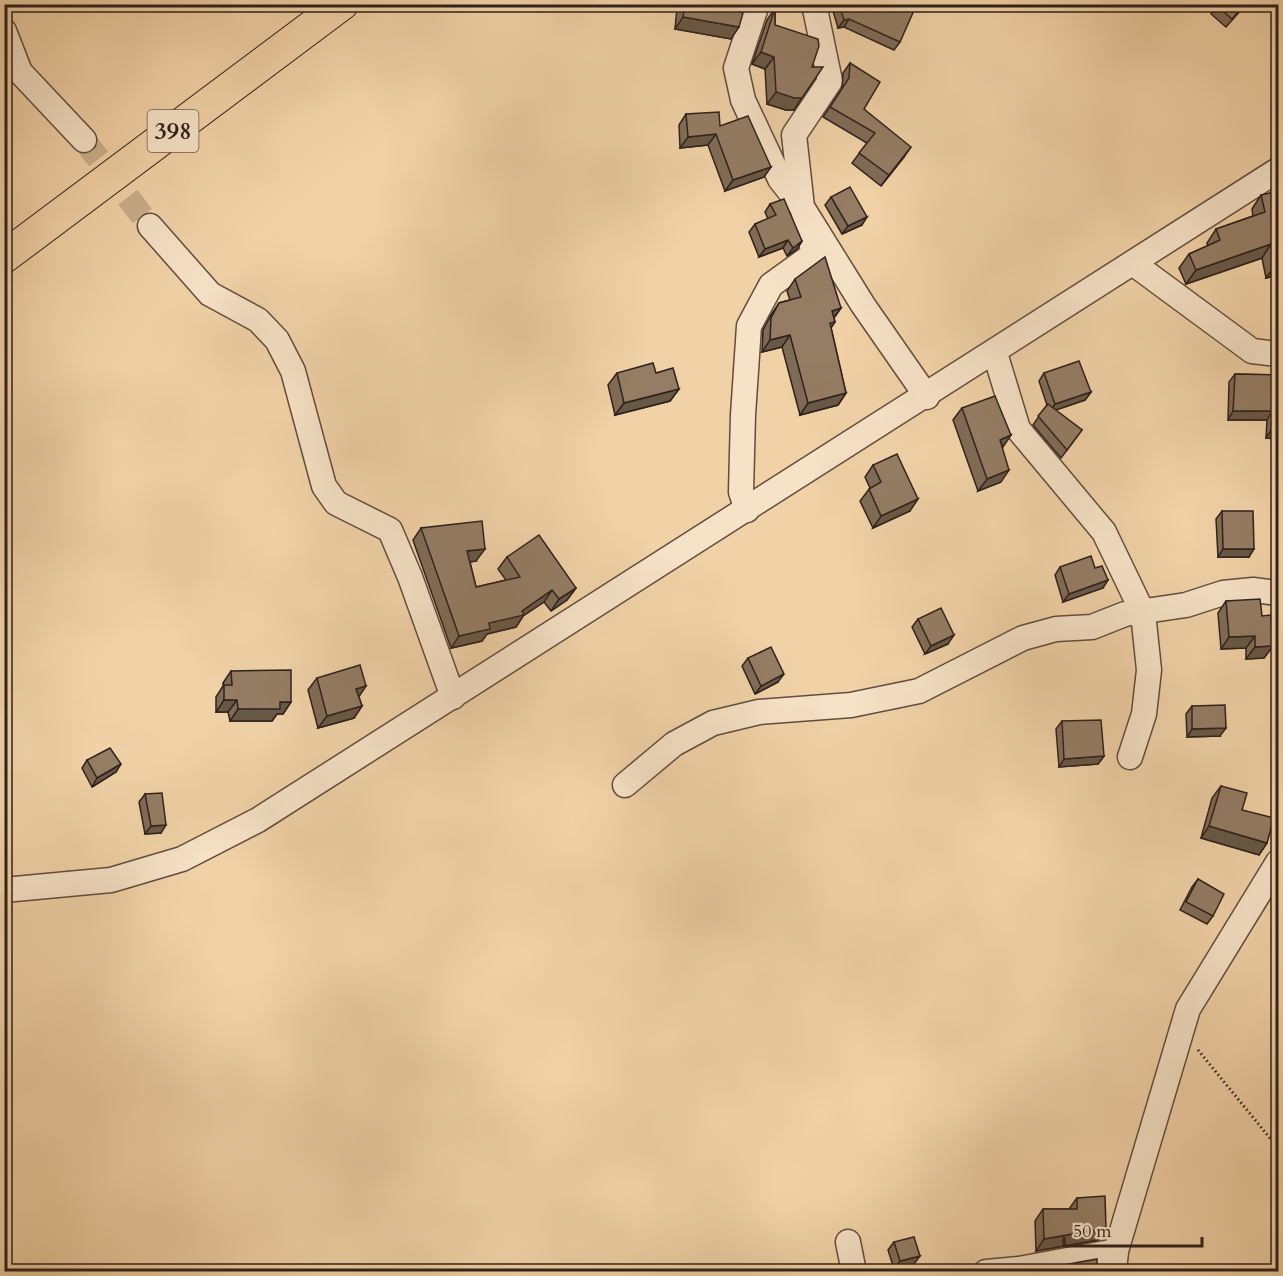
<svg xmlns="http://www.w3.org/2000/svg" width="1283" height="1276" font-family="Cardo,serif">
<style>
.lines{fill:none;stroke-linecap:round;stroke-linejoin:round}
.minor-tunnel{stroke:#caaf8b;stroke-width:24;stroke-dasharray:24 12;stroke-linecap:butt}
.minor-casing{stroke:#604d3f;stroke-width:27}
.major-casing{stroke:#2f211c;stroke-width:34}
.path{stroke:#2f211c;stroke-width:3;stroke-dasharray:1.5 3;stroke-linecap:butt}
.minor{stroke:#f6e2c6;stroke-width:24}
.major{stroke:#f1d2a7;stroke-width:32}
.wall{fill:#7f6c56;stroke:#2f211c;stroke-width:1.5}
.shaded-wall{fill:#685846;stroke:#2f211c;stroke-width:1.5}
.building{fill:#947d64;stroke:#2f211c;stroke-width:1.5}
.labels{text-anchor:middle;stroke-width:5;stroke-linejoin:round;paint-order:stroke}
.shield{fill:#f6e2c6;stroke:#6b5b4f;stroke-width:1.5}
.shield-label{font-size:24px;font-weight:bold;fill:#2f211c}
</style>
<rect width="100%" height="100%" fill="#f1d2a7"/>
<filter id="stains"><feTurbulence type="fractalNoise" baseFrequency=".00333" numOctaves="4"/><feColorMatrix values="0 0 0 0 .2 0 0 0 0 .09 0 0 0 0 .02 0 0 0 .5 -.17"/></filter>
<radialGradient id="worn" r=".72"><stop offset=".6" stop-color="#630" stop-opacity="0"/><stop offset="1" stop-color="#630" stop-opacity=".3"/></radialGradient>
<g class="lines">
<polyline class="minor-tunnel" points="84,140 150,226"/>
<g class="minor-casing">
<g id="minor">
<polyline points="814,4 830,81 794,135 802,207 863,305 927,397"/>
<polyline points="4,31 20,72 84,140"/>
<polyline points="150,226 210,294 258,320 277,340 293,371 324,486 336,503 390,530 410,577 453,697"/>
<polyline points="1134,264 1252,351 1278,354"/>
<polyline points="995,353 1018,429 1104,532 1143,613 1149,670 1144,714 1130,757"/>
<polyline points="747,510 741,492 743,415 749,326 771,285 814,254 802,207 780,179 743,100 736,68 757,4"/>
<polyline points="625,785 674,744 713,723 759,712 851,705 919,691 1023,638 1056,629 1092,627 1125,614 1186,605 1223,593 1253,590 1278,593"/>
<polyline points="4,890 111,880 182,859 258,820 1278,170"/>
<polyline points="848,1242 854,1272"/>
<polyline points="986,1272 1019,1269 1116,1251"/>
<polyline points="1114,1272 1116,1251 1188,1009 1278,862"/>
</g>
</g>
<g class="major-casing">
<polyline id="major" points="4,257 342,4"/>
</g>
<polyline class="path" points="1198,1050 1278,1148"/>
<use href="#minor" class="minor"/>
<use href="#major" class="major"/>
</g>
<g class="wall">
<polygon points="680,4 739,4 731,39 675,29 677,8"/>
<polygon points="831,4 908,4 900,42 894,50 844,27 838,28"/>
<polygon points="1218,4 1242,9 1226,27 1211,14"/>
<polygon points="775,8 775,25 794,110 786,110 767,104 765,69 752,64 767,20"/>
<polygon points="850,63 864,109 904,157 881,186 852,163 867,143 823,117 842,89 843,73"/>
<polygon points="686,114 720,126 764,177 725,191 708,145 680,148 679,125"/>
<polygon points="1278,186 1278,275 1266,278 1262,258 1186,284 1179,268 1189,254 1208,246 1207,243 1216,229 1253,216 1252,209 1261,195 1274,193"/>
<polygon points="831,197 862,225 842,234 825,205"/>
<polygon points="770,204 802,241 797,249 787,256 783,248 759,257 749,232 755,224 768,219 765,212"/>
<polygon points="795,279 841,308 834,318 835,322 831,328 846,393 838,405 800,415 782,347 762,352 763,330 771,315 779,303 790,300 787,291"/>
<polygon points="1278,366 1278,439 1266,438 1267,420 1228,420 1229,382 1235,374 1277,375 1277,368"/>
<polygon points="617,373 656,373 679,389 670,401 615,415 608,385"/>
<polygon points="1044,373 1091,392 1085,400 1055,410 1082,430 1061,458 1033,425 1047,405 1039,381"/>
<polygon points="962,408 1002,448 1001,482 978,491 953,420"/>
<polygon points="873,465 910,511 873,528 860,501 870,488 865,477"/>
<polygon points="1222,511 1249,557 1218,557 1216,519"/>
<polygon points="421,528 476,561 470,562 476,587 506,580 498,569 507,557 576,588 567,600 551,611 544,602 523,616 516,627 487,634 482,641 451,648 413,540"/>
<polygon points="1060,567 1103,588 1063,602 1055,575"/>
<polygon points="1226,601 1262,616 1273,646 1264,658 1246,659 1246,648 1221,649 1218,613"/>
<polygon points="918,619 948,644 925,654 912,627"/>
<polygon points="748,658 778,682 755,694 742,666"/>
<polygon points="231,671 291,702 283,714 277,714 272,721 230,721 228,712 216,712 216,697 223,686 223,683"/>
<polygon points="317,678 359,697 362,706 354,718 318,728 308,690"/>
<polygon points="1192,706 1220,736 1187,737 1186,714"/>
<polygon points="1062,721 1104,756 1098,764 1059,767 1056,729"/>
<polygon points="87,760 116,772 92,787 82,768"/>
<polygon points="1221,786 1242,810 1267,843 1259,855 1201,838 1212,798"/>
<polygon points="145,794 161,833 145,834 139,802"/>
<polygon points="1198,879 1213,916 1207,924 1180,910 1192,887"/>
<polygon points="1077,1198 1106,1228 1098,1240 1036,1251 1035,1221 1043,1209 1069,1209"/>
<polygon points="894,1242 914,1264 894,1269 888,1250"/>
</g>
<g class="shaded-wall">
<polygon points="683,17 739,27 731,39 675,29"/>
<polygon points="849,19 844,27 838,28 844,20"/>
<polygon points="761,52 774,57 765,69 752,64"/>
<polygon points="776,92 802,98 794,110 786,110 767,104"/>
<polygon points="716,134 708,145 680,148 688,137"/>
<polygon points="911,147 904,157 881,186 889,175"/>
<polygon points="771,167 764,177 725,191 733,180"/>
<polygon points="867,217 862,225 842,234 848,226"/>
<polygon points="788,240 783,248 759,257 765,249"/>
<polygon points="802,241 797,249 787,256 793,248"/>
<polygon points="1271,244 1262,258 1186,284 1196,270"/>
<polygon points="1278,263 1278,275 1266,278 1276,264"/>
<polygon points="841,308 832,320 832,311"/>
<polygon points="790,335 782,347 762,352 770,340"/>
<polygon points="679,389 670,401 615,415 624,403"/>
<polygon points="1091,392 1085,400 1050,412 1055,404"/>
<polygon points="846,393 838,405 800,415 808,403"/>
<polygon points="1233,411 1272,411 1267,420 1228,420"/>
<polygon points="1271,430 1278,430 1278,439 1266,438"/>
<polygon points="1011,435 1003,447 1000,440"/>
<polygon points="1009,470 1001,482 978,491 987,479"/>
<polygon points="918,499 910,511 873,528 881,516"/>
<polygon points="485,549 476,561 459,563 467,551"/>
<polygon points="1223,549 1254,549 1249,557 1218,557"/>
<polygon points="1108,580 1103,588 1063,602 1069,594"/>
<polygon points="576,588 567,600 551,611 559,599"/>
<polygon points="552,590 544,602 523,616 516,627 487,634 482,641 451,648 459,636 489,623 522,611"/>
<polygon points="954,635 948,644 925,654 931,646"/>
<polygon points="1255,636 1246,648 1221,649 1229,637"/>
<polygon points="1273,646 1264,658 1246,659 1255,647"/>
<polygon points="784,674 778,682 755,694 761,686"/>
<polygon points="366,686 358,698 356,689"/>
<polygon points="224,700 237,700 228,712 216,712"/>
<polygon points="280,702 291,702 283,714 277,714 272,721 230,721 238,709"/>
<polygon points="362,706 354,718 318,728 327,716"/>
<polygon points="1226,728 1220,736 1187,737 1192,729"/>
<polygon points="1104,756 1098,764 1059,767 1064,759"/>
<polygon points="121,764 116,772 92,787 97,778"/>
<polygon points="166,825 161,833 145,834 151,826"/>
<polygon points="1209,826 1267,843 1259,855 1201,838"/>
<polygon points="1106,1228 1098,1240 1036,1251 1044,1239"/>
<polygon points="920,1256 914,1264 894,1269 900,1261"/>
</g>
<g class="building">
<polygon points="685,4 739,4 738,11 743,13 739,27 683,17"/>
<polygon points="839,4 908,4 915,8 900,42 849,19 844,20"/>
<polygon points="1218,4 1245,4 1232,19 1217,6"/>
<polygon points="775,8 775,25 818,39 819,46 812,67 823,67 802,98 794,98 776,92 774,57 761,52"/>
<polygon points="850,63 880,82 864,109 911,147 889,175 859,153 875,133 830,107 849,78"/>
<polygon points="719,112 720,126 748,116 771,167 733,180 716,134 688,137 686,114"/>
<polygon points="850,187 867,217 848,226 831,197"/>
<polygon points="1278,191 1278,263 1276,264 1271,244 1196,270 1189,254 1220,240 1216,229 1265,212 1261,195"/>
<polygon points="784,199 802,241 793,248 788,240 765,249 755,224 776,215 770,204"/>
<polygon points="825,257 841,308 832,311 835,322 830,323 846,393 808,403 790,335 770,340 771,318 779,303 801,297 795,279"/>
<polygon points="1079,361 1091,392 1055,404 1044,373"/>
<polygon points="653,363 656,373 673,368 679,389 624,403 617,373"/>
<polygon points="1235,374 1278,375 1278,430 1271,430 1272,411 1233,411"/>
<polygon points="995,396 1011,435 1000,440 1009,470 987,479 962,408"/>
<polygon points="1048,404 1082,430 1067,450 1038,416"/>
<polygon points="897,454 918,499 881,516 869,489 881,482 873,465"/>
<polygon points="1222,511 1253,511 1254,549 1223,549"/>
<polygon points="482,521 485,549 467,551 476,587 520,577 507,557 539,535 576,588 559,599 552,590 522,611 524,615 489,623 490,629 459,636 421,528"/>
<polygon points="1091,556 1095,568 1102,566 1108,580 1069,594 1060,567"/>
<polygon points="1260,599 1262,616 1271,615 1273,646 1255,647 1255,636 1229,637 1226,601"/>
<polygon points="941,608 954,635 931,646 918,619"/>
<polygon points="771,647 784,674 761,686 748,658"/>
<polygon points="360,665 366,686 356,689 362,706 327,716 317,678"/>
<polygon points="291,670 291,702 280,702 280,709 238,709 237,700 224,700 224,685 232,685 231,671"/>
<polygon points="1225,705 1226,728 1192,729 1192,706"/>
<polygon points="1101,720 1104,756 1064,759 1062,721"/>
<polygon points="110,748 121,764 97,778 87,760"/>
<polygon points="1221,786 1247,793 1242,810 1274,818 1267,843 1209,826"/>
<polygon points="162,793 166,825 151,826 145,794"/>
<polygon points="1198,879 1224,894 1213,916 1186,902"/>
<polygon points="1105,1196 1106,1228 1044,1239 1043,1209 1077,1209 1077,1198"/>
<polygon points="914,1237 920,1256 900,1261 894,1242"/>
<polygon points="1097,1259 1097,1272 1042,1272 1042,1269"/>
</g>
<g class="labels">
<rect class="shield" x="147.5" y="110" width="51" height="42" rx="4.5"/>
<g class="shield-label">
<text x="173" y="139">398</text>
</g>
</g>
<rect width="1283" height="1276" fill="none" stroke="#f1d2a7" stroke-width="24"/>
<rect x="6" y="6" width="1271" height="1264" fill="none" stroke="#2f211c" stroke-width="3"/>
<rect x="12" y="12" width="1259" height="1252" fill="none" stroke="#2f211c" stroke-width="1.5"/>
<path d="M1064 1237v9h138v-9" fill="none" stroke="#2f211c" stroke-width="3"/>
<text x="1073" y="1237" font-size="18" fill="#2f211c" stroke="#f6e2c6" stroke-width="4.5" paint-order="stroke">50 m</text>
<rect width="100%" height="100%" filter="url(#stains)"/>
<rect width="100%" height="100%" fill="url(#worn)"/>
</svg>
